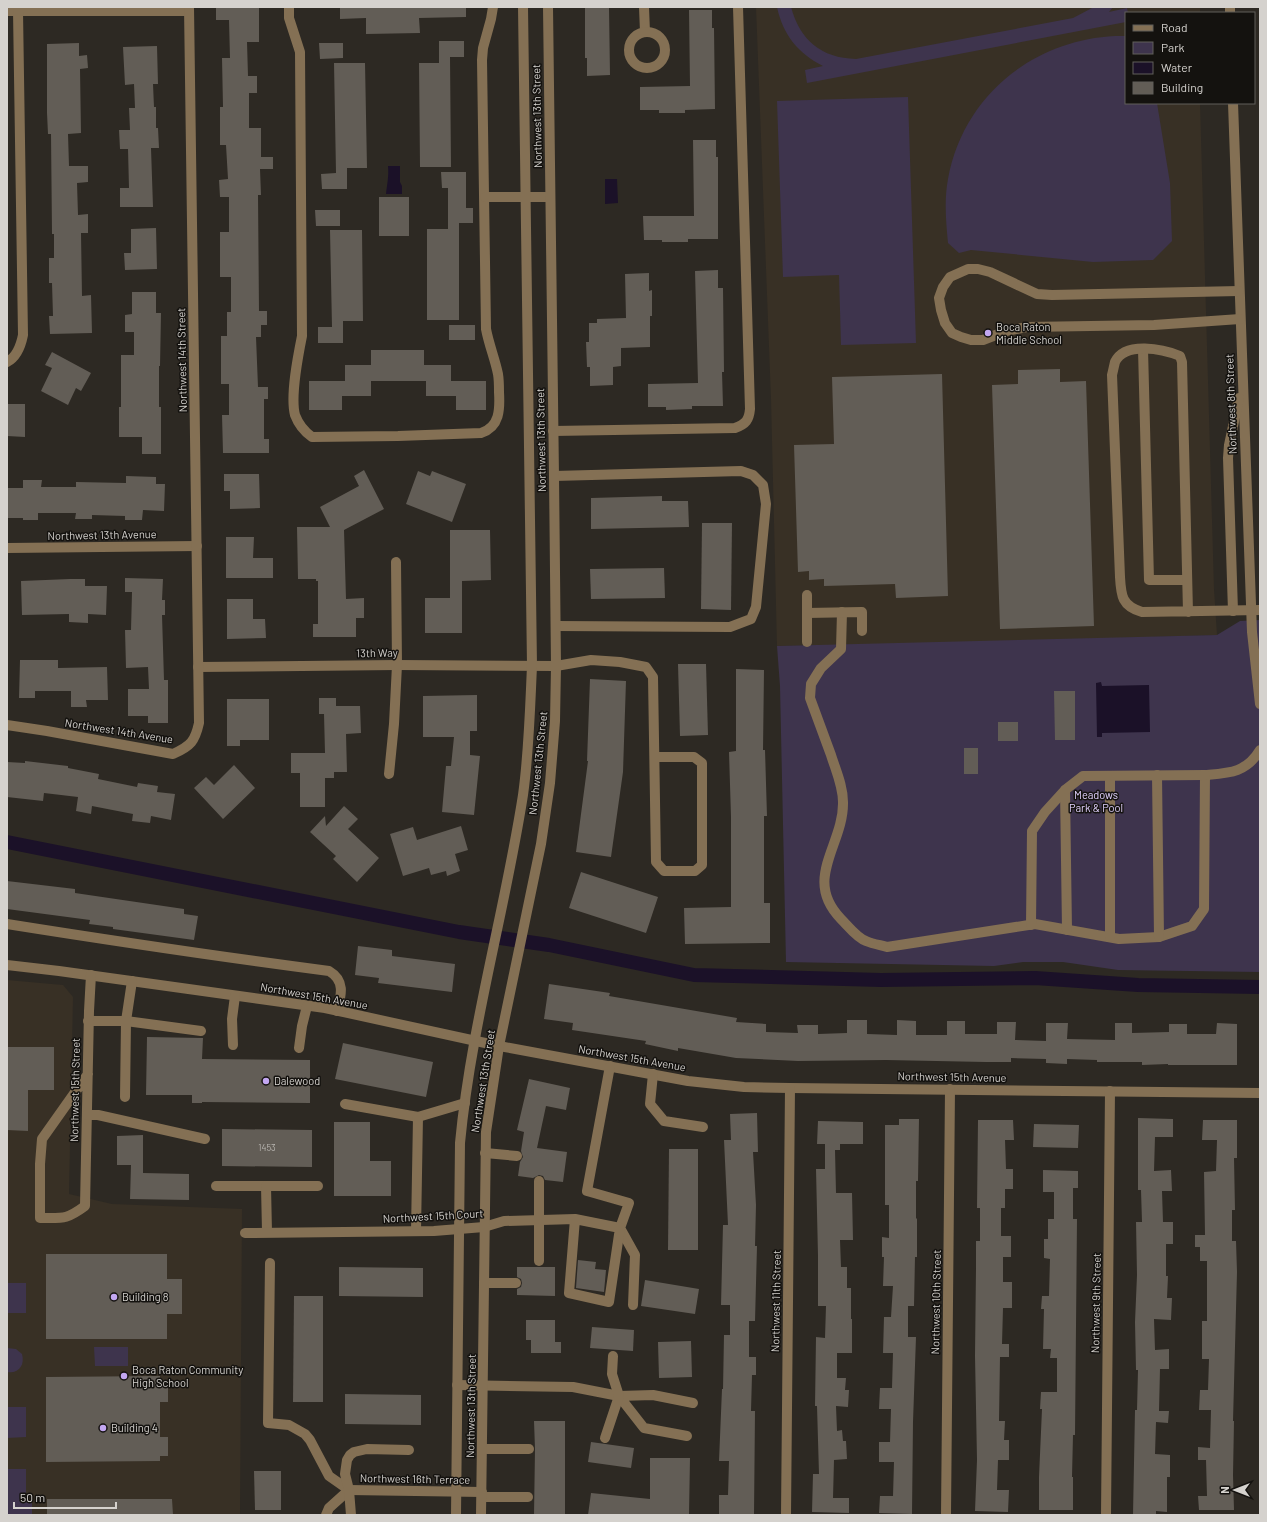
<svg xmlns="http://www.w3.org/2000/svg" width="1267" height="1522" font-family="Barlow,sans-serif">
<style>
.built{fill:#383025}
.green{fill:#3e344d}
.water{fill:#1b1128}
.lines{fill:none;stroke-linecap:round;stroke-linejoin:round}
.canal{stroke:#1b1128;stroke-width:14}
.building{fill:#625d56}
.minor{stroke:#847054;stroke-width:10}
.poi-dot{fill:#c3a7f2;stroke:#14120f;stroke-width:1.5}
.labels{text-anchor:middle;stroke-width:3;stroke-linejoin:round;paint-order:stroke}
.number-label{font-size:9px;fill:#b8b5b0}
.street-label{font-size:11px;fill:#d5d2ce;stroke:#14120f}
.poi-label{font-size:11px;fill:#d5d2ce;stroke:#14120f;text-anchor:start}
.park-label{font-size:11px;fill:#e1d1fd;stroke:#14120f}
</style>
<rect width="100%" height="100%" fill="#2d2923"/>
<g class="built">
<polygon points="756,7 1200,7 1200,13 1126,13 1126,103 1200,103 1214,589 1217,635 963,643 777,646 771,399"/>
<polygon points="7,980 63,985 73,997 69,1194 112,1204 242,1209 240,1515 7,1515"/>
</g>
<g class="green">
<path d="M777 7H791C800 40 821 58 856 59L1073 18 1094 7H1113L1109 12 1127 8 1128 13H1126V22L807 83 805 70 823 66C798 53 783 35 777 7Z"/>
<path d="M1115 36H1126V103H1157L1170 183 1172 241 1153 260 1093 262 971 250 959 253 948 243C946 222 944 200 948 179 963 96 1033 40 1115 36Z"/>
<polygon points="908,97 916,343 841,345 839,275 783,277 777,101"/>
<polygon points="1260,620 1260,972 1118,970 1063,962 1023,962 994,966 786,962 780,686 777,646 1217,635 1240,621"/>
<rect x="7" y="1283" width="19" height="30"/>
<polygon points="94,1347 128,1347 128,1366 95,1366"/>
<path d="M7 1348 16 1349 22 1354C25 1365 19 1374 7 1372Z"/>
<polygon points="7,1407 26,1407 26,1437 7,1438"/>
<polygon points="7,1469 26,1469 26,1500 32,1500 32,1515 7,1515"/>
</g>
<g class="water">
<path d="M388 166H400V182L402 186V194H386C387 185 389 176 388 166Z"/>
<polygon points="605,179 617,179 618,203 605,204"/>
<polygon points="1101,682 1102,686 1149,685 1150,732 1102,733 1102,737 1097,737 1096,683"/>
</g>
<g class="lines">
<polyline class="canal" points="7,842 459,932 549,945 694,975 881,980 1035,978 1138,985 1260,987"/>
</g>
<g class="building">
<polygon points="216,7 259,7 259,42 247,42 248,76 257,76 257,93 249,93 249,128 261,128 261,157 273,157 273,169 260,169 261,195 258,195 259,311 267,311 267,325 261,325 261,337 256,337 258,387 268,387 268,399 264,399 264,439 269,439 269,453 223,453 222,415 229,415 229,384 221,384 221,336 227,336 227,312 231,312 231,277 220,277 220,232 229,232 229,197 220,197 219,180 228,179 226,145 220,145 220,107 223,107 222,58 230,58 229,20 216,20"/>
<polygon points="340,7 466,7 466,17 419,18 420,33 366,34 366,18 340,19"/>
<polygon points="585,7 609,7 610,75 587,76 587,58 585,58"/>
<polygon points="689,10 712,10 712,28 714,28 715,109 685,110 685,113 659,113 659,110 640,110 640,87 690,86"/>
<polygon points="439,41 464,41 464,57 450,57 451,167 420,167 419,63 439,63"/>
<polygon points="79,43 79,56 87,55 88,68 80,69 81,133 68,134 69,166 88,166 88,182 77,183 78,215 88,214 88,233 81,233 82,296 91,295 92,333 50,334 49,316 53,316 52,283 49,283 49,258 54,258 54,234 52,234 51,134 48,134 47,113 47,44"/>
<polygon points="319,43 343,43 343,58 320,59"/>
<polygon points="157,46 158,84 153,84 154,107 156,107 156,128 158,128 159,148 151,148 153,207 120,207 120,188 129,188 128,149 120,149 119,130 130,130 129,108 135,108 134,84 125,85 123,47"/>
<polygon points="334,63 365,63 367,168 347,168 347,189 322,189 321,174 336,173"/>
<polygon points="693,140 716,140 716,157 718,157 718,239 688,239 688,242 662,242 662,240 644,240 643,216 694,216"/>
<polygon points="441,172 466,172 466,208 473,208 473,223 459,223 459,320 427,320 427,229 448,229 448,188 442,188"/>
<rect x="379" y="197" width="30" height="39"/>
<polygon points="315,210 340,210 340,226 316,226"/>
<polygon points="156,228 157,269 125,270 124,253 131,253 131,229"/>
<polygon points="330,230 362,230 363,321 343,321 343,343 318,343 318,327 332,327"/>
<polygon points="718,270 718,288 723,288 724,372 722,372 723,406 692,406 692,409 666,410 666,407 648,407 648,384 698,383 695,271"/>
<polygon points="649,273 649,291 652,290 652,316 650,316 650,347 621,348 621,366 613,367 613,385 590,386 590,367 587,367 586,342 589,342 589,323 597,323 597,319 626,318 625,274"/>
<polygon points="132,292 156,292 156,313 161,313 160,366 159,366 159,407 161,407 161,454 142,454 142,437 119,437 119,407 121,407 121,355 134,355 134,332 125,332 125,315 132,314"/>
<rect x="449" y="325" width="26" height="15"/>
<polygon points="371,350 424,350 424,365 451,365 451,381 486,381 486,410 456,410 456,396 426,396 426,381 371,381 371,396 342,396 342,410 309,410 309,381 345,381 345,365 371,365"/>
<polygon points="52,352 91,373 81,391 76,388 68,405 41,391 52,368 45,365"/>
<polygon points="1060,369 1060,382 1086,381 1094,626 1000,629 992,385 1018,384 1018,370"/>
<polygon points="942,374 948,596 896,598 895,584 824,586 824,579 809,580 809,571 798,572 794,445 834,444 832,377"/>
<polygon points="7,404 25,404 25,437 7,436"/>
<polygon points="364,470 384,509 344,530 346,599 364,598 364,618 356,618 356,637 313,637 313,624 318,624 318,581 316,581 316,579 298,579 297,527 330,527 320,507 359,486 354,476"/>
<polygon points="418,471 430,476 432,471 466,484 452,522 406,504"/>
<polygon points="224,474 259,474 260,508 230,509 230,491 224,491"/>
<polygon points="126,476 156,477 156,484 165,484 164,511 143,510 142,520 125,520 125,516 92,515 92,519 75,519 76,513 38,513 38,520 23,520 23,518 7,518 7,488 23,488 23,480 42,480 41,487 76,487 76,482 126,483"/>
<polygon points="662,496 662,501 688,501 689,527 591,529 591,498"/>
<polygon points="702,523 732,523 731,610 701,609"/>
<polygon points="450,530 490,530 491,580 462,581 462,633 425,633 425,598 450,598"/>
<polygon points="226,537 254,537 253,558 273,558 273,578 226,578"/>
<polygon points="664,568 665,598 591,599 590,569"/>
<polygon points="125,578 163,579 162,600 165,600 165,615 162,615 164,680 168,680 168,723 148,723 148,716 128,716 128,689 149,689 148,667 126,668 125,630 131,630 132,592 125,592"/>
<polygon points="70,579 85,579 85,586 107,586 106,615 88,614 88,623 69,622 69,614 22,615 21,581"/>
<polygon points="227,599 253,599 253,619 265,619 266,638 227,639"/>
<polygon points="20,660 58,660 58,668 107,667 108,700 86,700 87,707 71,707 71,691 35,691 35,698 19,698"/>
<polygon points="678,664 706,664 708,735 680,736"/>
<polygon points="736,669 764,670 763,750 765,750 767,816 764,816 764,903 770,903 770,943 685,944 684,908 731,907 731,817 729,752 736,751"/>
<polygon points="590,679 626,681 623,772 611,857 576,852 588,761 587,761"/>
<polygon points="1054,691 1075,691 1075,740 1055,740"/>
<polygon points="477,695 477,731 470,731 470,755 480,756 474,815 442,812 446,766 451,766 454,737 423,737 423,696"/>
<polygon points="319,698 336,698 336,706 360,706 361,733 346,734 347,772 334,772 334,778 325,778 325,807 300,807 300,773 291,773 291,753 325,753 324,714 319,714"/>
<polygon points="227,699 269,699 269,740 240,740 240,746 227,746"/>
<rect x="998" y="722" width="20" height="19"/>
<rect x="964" y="748" width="14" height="26"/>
<polygon points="25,761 68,766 68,768 99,774 98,779 137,787 138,783 158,786 157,792 175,794 171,820 151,816 150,823 132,821 133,814 92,806 91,814 76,811 78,797 44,793 43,801 7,797 7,762 25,763"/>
<polygon points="234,765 255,788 223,819 194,788 206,777 214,785"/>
<polygon points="344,806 358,819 348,829 379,858 357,882 333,859 336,856 310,832 325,816 326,826"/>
<polygon points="461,826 468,850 455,854 460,871 447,876 446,871 431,875 429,868 403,876 390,834 413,827 417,840"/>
<polygon points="581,872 658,897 646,933 569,908"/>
<polygon points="7,881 75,889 75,893 184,909 184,914 198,916 194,940 113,929 113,927 89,924 90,920 7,909"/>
<polygon points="358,946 392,950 392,956 455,964 452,992 378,983 379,978 355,975"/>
<polygon points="549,984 610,993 609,996 737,1018 736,1022 766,1024 766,1032 798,1033 797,1025 818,1025 818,1034 847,1033 847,1020 867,1020 867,1034 897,1035 897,1020 916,1021 916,1035 947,1035 947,1021 965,1021 965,1034 997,1034 997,1022 1016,1022 1015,1040 1046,1041 1046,1023 1068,1023 1067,1039 1115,1040 1115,1023 1132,1023 1132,1033 1169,1032 1169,1024 1187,1024 1187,1034 1216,1034 1217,1023 1237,1024 1237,1065 1168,1065 1168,1064 1142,1065 1142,1062 1097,1062 1097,1060 1067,1059 1067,1064 1046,1063 1046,1059 1011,1058 1011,1062 986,1062 886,1060 798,1061 736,1058 678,1048 678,1051 645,1044 646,1041 572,1030 573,1023 544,1019"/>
<polygon points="147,1037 203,1038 202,1059 310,1060 310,1103 202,1102 202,1103 192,1103 192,1095 146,1095"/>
<polygon points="343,1043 433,1062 426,1097 335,1079"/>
<polygon points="7,1047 54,1047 54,1090 28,1090 28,1131 7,1130"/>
<polygon points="529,1079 570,1088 566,1110 546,1106 537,1148 567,1152 563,1182 545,1180 543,1176 539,1175 533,1178 518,1176 520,1162 523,1157 521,1151 524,1132 517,1130"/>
<polygon points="757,1113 758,1152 753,1152 756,1205 755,1246 757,1246 755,1321 749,1321 749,1357 756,1357 756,1375 752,1375 751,1411 755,1411 754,1515 719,1515 719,1495 728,1495 729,1461 719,1461 722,1389 723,1389 724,1335 730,1335 730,1305 721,1305 723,1225 728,1225 724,1140 731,1140 730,1114"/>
<polygon points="1138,1118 1173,1119 1173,1137 1155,1137 1154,1171 1171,1170 1172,1191 1162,1191 1163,1222 1173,1222 1173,1244 1166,1244 1166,1276 1168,1276 1167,1298 1172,1298 1171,1320 1154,1319 1155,1350 1169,1349 1169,1369 1160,1369 1159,1411 1169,1411 1168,1423 1156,1422 1155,1454 1170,1455 1170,1477 1167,1477 1167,1512 1156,1511 1156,1515 1133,1515 1135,1410 1137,1410 1138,1370 1136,1370 1135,1322 1137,1275 1136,1222 1142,1222 1141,1190 1138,1190"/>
<polygon points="899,1119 919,1119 918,1181 916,1181 916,1218 917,1219 917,1257 915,1257 914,1306 908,1306 908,1337 916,1337 913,1422 912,1514 879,1513 880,1496 893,1496 894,1462 879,1462 879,1442 890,1442 891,1409 879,1409 880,1388 892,1388 893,1353 883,1353 884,1317 891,1317 893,1286 883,1286 884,1257 882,1257 882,1237 889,1238 889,1205 885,1205 885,1125 899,1125"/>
<polygon points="978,1120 1013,1120 1014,1140 1005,1140 1006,1169 1013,1169 1013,1189 1005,1189 1005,1208 1001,1208 1001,1236 1011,1236 1011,1257 1003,1257 1003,1282 1012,1282 1012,1308 1003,1308 1002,1344 1009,1344 1009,1357 1000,1357 999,1421 1005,1421 1004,1440 1009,1440 1009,1460 998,1460 997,1490 1009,1490 1008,1512 975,1511 977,1460 975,1356 976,1268 976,1241 980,1241 980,1208 977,1208"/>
<polygon points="1203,1120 1237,1120 1237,1158 1234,1158 1235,1210 1232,1210 1232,1241 1236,1241 1237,1272 1233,1421 1234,1421 1233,1475 1234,1510 1199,1510 1198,1496 1207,1496 1206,1460 1198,1460 1198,1447 1210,1448 1211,1410 1199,1410 1200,1390 1208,1390 1209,1359 1202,1359 1202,1321 1207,1321 1207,1261 1200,1261 1200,1247 1195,1247 1195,1235 1205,1235 1204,1172 1216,1171 1217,1140 1202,1140"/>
<polygon points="818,1121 863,1122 863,1144 840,1144 840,1150 835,1150 836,1193 852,1193 853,1240 840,1240 841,1267 847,1267 847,1288 851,1288 851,1319 852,1319 852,1353 837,1353 837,1378 846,1378 845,1390 849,1390 848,1407 836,1406 837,1431 842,1430 843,1441 846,1441 847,1459 834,1460 833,1498 849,1498 849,1513 812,1512 813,1474 819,1474 817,1406 815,1406 816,1337 825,1338 826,1306 818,1306 818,1256 816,1169 825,1169 825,1144 817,1144"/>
<polygon points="334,1122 370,1122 370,1161 391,1161 391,1196 334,1196"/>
<polygon points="1034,1124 1079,1125 1078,1148 1033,1147"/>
<polygon points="222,1129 312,1130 312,1167 222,1166"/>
<polygon points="143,1135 143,1173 189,1174 189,1200 130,1199 131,1165 117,1165 117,1136"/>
<polygon points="669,1149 698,1149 698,1250 668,1250"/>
<polygon points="1043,1170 1078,1171 1078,1188 1073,1188 1073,1219 1077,1219 1075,1435 1073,1435 1072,1477 1073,1477 1073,1510 1039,1510 1039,1477 1042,1409 1040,1409 1041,1392 1057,1392 1057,1358 1050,1358 1051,1349 1043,1349 1044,1309 1041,1309 1042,1296 1049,1296 1050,1259 1044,1258 1044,1239 1048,1239 1048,1219 1054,1219 1054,1192 1043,1192"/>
<polygon points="46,1254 167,1254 167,1279 182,1279 182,1314 167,1314 167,1339 46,1339"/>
<polygon points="578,1260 596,1262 595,1269 606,1270 604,1292 576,1288"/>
<polygon points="339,1267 423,1268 423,1297 339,1296"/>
<polygon points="517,1267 555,1267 555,1296 517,1295 517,1289 521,1287 522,1283 521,1279 517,1277"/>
<polygon points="645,1280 699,1289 695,1314 641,1306"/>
<polygon points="294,1296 323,1296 323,1402 293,1402"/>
<polygon points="526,1320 555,1320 555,1342 561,1342 561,1353 531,1353 531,1340 526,1340"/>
<polygon points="592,1327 634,1330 633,1351 590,1348"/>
<polygon points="691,1341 692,1377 659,1378 658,1342"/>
<polygon points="160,1376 160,1383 168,1383 168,1402 160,1402 160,1437 168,1437 168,1456 160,1456 160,1461 46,1462 46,1377"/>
<polygon points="345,1394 421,1395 421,1425 345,1424"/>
<polygon points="534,1421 565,1421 565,1515 534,1515 535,1449"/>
<polygon points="591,1442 634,1448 631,1468 588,1462"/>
<polygon points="650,1458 690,1458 689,1515 588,1515 591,1493 650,1499"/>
<polygon points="254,1471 281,1471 281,1510 255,1510"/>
<polygon points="47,1499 172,1499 173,1515 47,1515"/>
</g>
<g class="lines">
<g class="minor">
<path d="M289 7V18L300 52 302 336C298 356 290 396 295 415 298 423 305 432 312 437L398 436 481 433C500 427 500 409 499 392 499 386 499 380 498 374 495 359 489 345 486 329L482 60 483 48 491 19 493 7"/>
<polyline points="644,7 645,32"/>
<polyline points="1230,7 1230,13"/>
<polyline points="7,11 189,11"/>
<circle cx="647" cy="50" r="18"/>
<polyline points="1233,103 1252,632 1260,704"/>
<polyline points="485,197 550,197"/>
<polyline points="1239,291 1052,295 1037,294 990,272 978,269 968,269 950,277 943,287 939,298 941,310 945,323 952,333 961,337 971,340 983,340 1006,331 1027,327 1154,325 1240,319"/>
<polyline points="1143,349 1149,580 1187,580"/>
<path d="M7 362C17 357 21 345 23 335L18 11"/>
<path d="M553 431 735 428C746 424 749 420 750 409L738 7"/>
<polyline points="554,476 741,471 753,475 763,485 766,504 756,607 751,619 730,627 556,626"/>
<polyline points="7,548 197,546"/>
<polyline points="1233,611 1228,458 1229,445 1239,398"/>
<path d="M842 612 841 649 821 668 811 684 810 698C817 717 824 736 831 755 836 771 843 786 843 802 844 845 802 879 841 919 848 926 857 938 866 941 873 944 880 945 887 947L1035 924 1119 939 1159 937 1192 926 1204 909 1205 775C1229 773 1246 773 1260 750"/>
<path d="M1188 612 1182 362 1180 356C1163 349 1125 341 1115 362 1114 366 1113 371 1112 375L1120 577C1121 596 1122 606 1142 612L1260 610"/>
<polyline points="807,613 862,612 862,631"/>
<polyline points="807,642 807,595"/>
<polyline points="198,667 397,665 556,666 591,660 620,662 646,667 653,677 656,862 664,871 695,871 702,865 702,763 694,757 655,757"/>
<path d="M7 725 47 731 173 754C191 746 195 741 199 723L189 7"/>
<polyline points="389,774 394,724 397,665 396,562"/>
<polyline points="1157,775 1159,937"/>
<polyline points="1110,776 1110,937"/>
<polyline points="1065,790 1067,930"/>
<path d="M7 924C114 941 222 957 329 971 346 981 341 996 337 1011"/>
<polyline points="1031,925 1032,831 1045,812 1065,790 1083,776 1205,775"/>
<polyline points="7,965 59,971 325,1008 499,1046 688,1081 744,1087 790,1088 1260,1093"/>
<polyline points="132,981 126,1021 201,1031"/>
<polyline points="88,1021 126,1021 125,1097"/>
<polyline points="233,1045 232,1019 235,996"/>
<polyline points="299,1048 302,1026 307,1006"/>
<polyline points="610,1066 587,1191 629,1203 620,1228 635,1255 633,1305"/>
<path d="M88 1074 42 1139 40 1164V1218C63 1218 66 1220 85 1206L89 1011 91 975"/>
<polyline points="653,1074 650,1104 664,1121 703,1127"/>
<polyline points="345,1104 418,1117 465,1103"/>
<polyline points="87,1115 98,1115 205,1139"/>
<polyline points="485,1153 517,1156"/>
<polyline points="216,1186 266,1186"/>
<polyline points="416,1231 418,1117"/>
<polyline points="267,1232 266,1186 318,1186"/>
<polyline points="245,1233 434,1231 484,1227 504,1221 575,1219 620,1228 609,1302 569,1293 575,1219"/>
<polyline points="539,1261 539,1181"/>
<polyline points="270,1263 268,1423 289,1425 305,1434 310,1440 329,1476 349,1490"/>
<polyline points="484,1283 516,1283"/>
<polyline points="457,1385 573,1387 619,1396"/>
<polyline points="687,1436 644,1428 619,1396 653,1395 693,1403"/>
<polyline points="605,1438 619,1396 612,1374 613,1356"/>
<polyline points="482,1449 529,1449"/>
<polyline points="349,1490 482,1492"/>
<polyline points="482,1497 528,1497"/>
<polyline points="326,1515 329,1508 349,1490"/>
<polyline points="351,1515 349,1490 345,1474 347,1460 350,1455 354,1452 367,1449 409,1450"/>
<path d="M456 1515 460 1143C471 1026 505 911 523 795 529 752 530 709 532 666L523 7"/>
<polyline points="481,1515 486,1132 499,1046 541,844 550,783 555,721 556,666 554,476 548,7"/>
<polyline points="786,1515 790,1088"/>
<polyline points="946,1515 950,1089"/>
<polyline points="1106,1515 1110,1091"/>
</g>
</g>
<g class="poi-dot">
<circle cx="988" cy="333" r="4"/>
<circle cx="266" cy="1081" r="4"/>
<circle cx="114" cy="1297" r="4"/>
<circle cx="124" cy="1376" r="4"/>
<circle cx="103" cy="1428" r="4"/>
</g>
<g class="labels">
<g class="number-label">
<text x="267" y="1151">1453</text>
</g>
<g class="street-label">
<text transform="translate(537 116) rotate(-91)" y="4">Northwest 13th Street</text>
<text transform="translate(182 360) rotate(-91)" y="4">Northwest 14th Street</text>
<text transform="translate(1231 404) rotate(-92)" y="4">Northwest 8th Street</text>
<text transform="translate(541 440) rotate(-91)" y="4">Northwest 13th Street</text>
<text transform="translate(102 535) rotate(-1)" y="4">Northwest 13th Avenue</text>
<text transform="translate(377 653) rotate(-1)" y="4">13th Way</text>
<text transform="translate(119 731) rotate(9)" y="4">Northwest 14th Avenue</text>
<text transform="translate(538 763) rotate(-84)" y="4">Northwest 13th Street</text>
<text transform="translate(314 996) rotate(10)" y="4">Northwest 15th Avenue</text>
<text transform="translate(632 1058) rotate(10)" y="4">Northwest 15th Avenue</text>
<text transform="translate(952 1077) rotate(1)" y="4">Northwest 15th Avenue</text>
<text transform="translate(483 1081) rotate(-81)" y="4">Northwest 13th Street</text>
<text transform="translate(75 1090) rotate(-89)" y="4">Northwest 15th Street</text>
<text transform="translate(433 1216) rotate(-3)" y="4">Northwest 15th Court</text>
<text transform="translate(776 1301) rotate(-89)" y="4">Northwest 11th Street</text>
<text transform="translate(936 1302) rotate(-89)" y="4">Northwest 10th Street</text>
<text transform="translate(1096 1303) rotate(-89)" y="4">Northwest 9th Street</text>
<text transform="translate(471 1406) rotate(-89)" y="4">Northwest 13th Street</text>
<text transform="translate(415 1479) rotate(1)" y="4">Northwest 16th Terrace</text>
</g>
<g class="poi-label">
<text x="996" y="331">Boca Raton<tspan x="996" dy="13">Middle School</tspan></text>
<text x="274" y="1085">Dalewood</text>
<text x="122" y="1301">Building 8</text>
<text x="132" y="1374">Boca Raton Community<tspan x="132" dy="13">High School</tspan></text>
<text x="111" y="1432">Building 4</text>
</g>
<g class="park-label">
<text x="1096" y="799">Meadows<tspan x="1096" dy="13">Park &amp; Pool</tspan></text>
</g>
</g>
<rect width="1267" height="1522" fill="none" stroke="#d5d2ce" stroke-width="16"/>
<rect x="1125" y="12" width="130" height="92" fill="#14120f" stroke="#615f5b"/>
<rect x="1133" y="25" width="20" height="6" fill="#847054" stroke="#615f5b"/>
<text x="1161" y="32" font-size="12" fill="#d5d2ce">Road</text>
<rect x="1133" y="42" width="20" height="12" fill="#3e344d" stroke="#615f5b"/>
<text x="1161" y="52" font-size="12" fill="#d5d2ce">Park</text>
<rect x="1133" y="62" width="20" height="12" fill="#1b1128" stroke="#615f5b"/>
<text x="1161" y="72" font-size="12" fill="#d5d2ce">Water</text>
<rect x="1133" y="82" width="20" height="12" fill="#625d56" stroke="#615f5b"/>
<text x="1161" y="92" font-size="12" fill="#d5d2ce">Building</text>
<g transform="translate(1235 1490) rotate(270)" stroke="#14120f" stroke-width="3" paint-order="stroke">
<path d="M0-3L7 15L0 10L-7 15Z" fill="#d5d2ce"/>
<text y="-6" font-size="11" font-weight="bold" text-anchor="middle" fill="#d5d2ce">N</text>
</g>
<path d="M14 1502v6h102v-6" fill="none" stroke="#d5d2ce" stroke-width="2"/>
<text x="20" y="1502" font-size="12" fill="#d5d2ce" stroke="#14120f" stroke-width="3" paint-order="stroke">50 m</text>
</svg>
